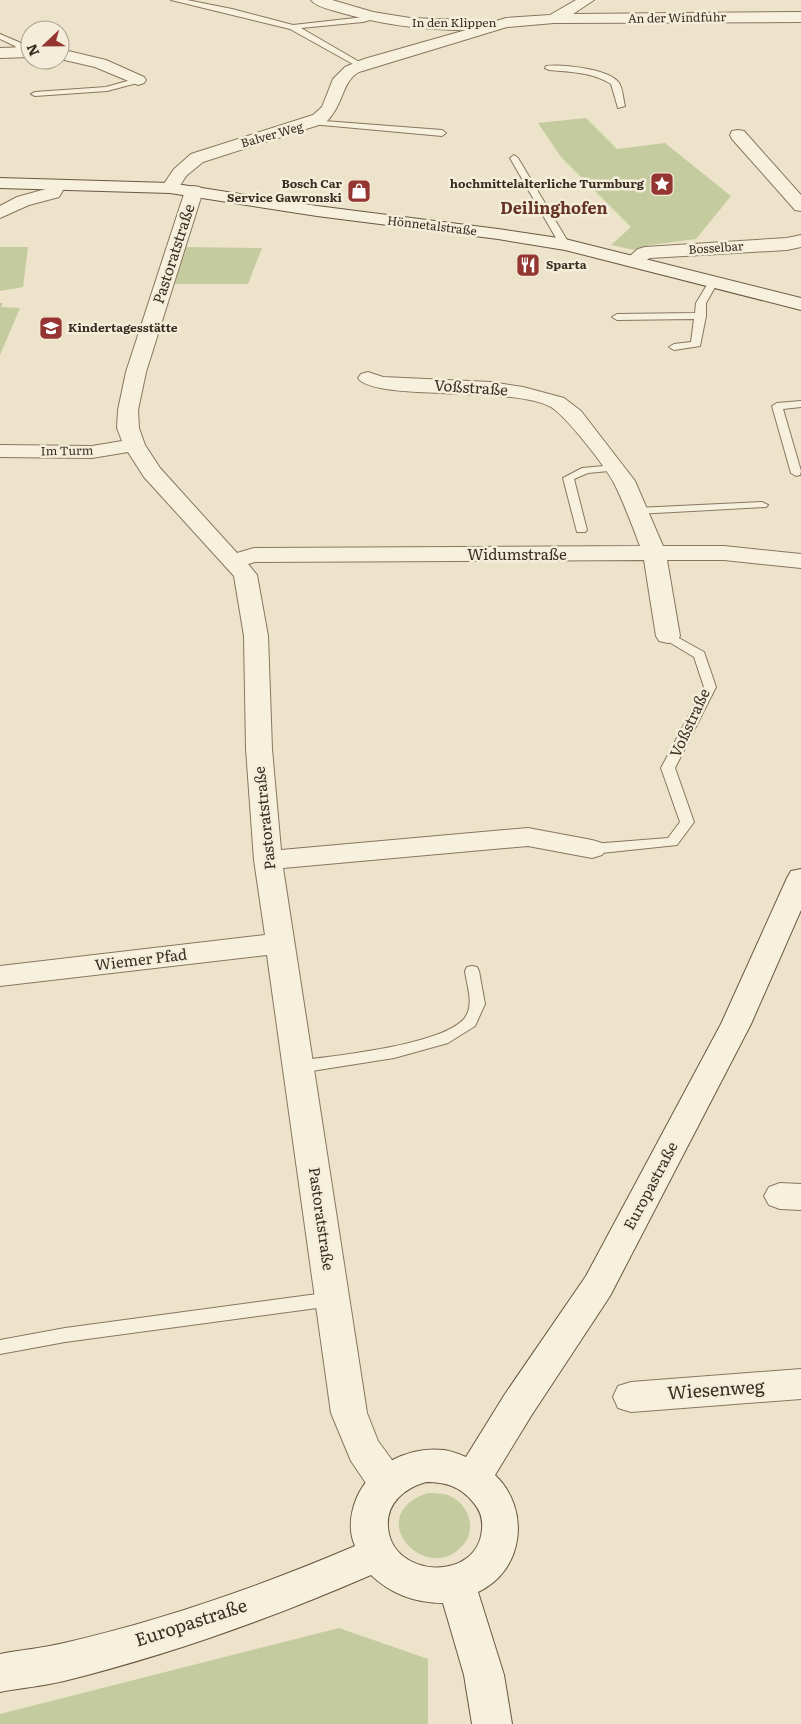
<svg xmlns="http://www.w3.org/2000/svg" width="801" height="1724" font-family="Literata,serif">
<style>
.green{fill:#c4cb9e}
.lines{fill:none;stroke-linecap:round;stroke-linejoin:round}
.lane-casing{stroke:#88765f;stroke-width:2}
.street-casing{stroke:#88765f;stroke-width:2}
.secondary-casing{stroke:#6a5842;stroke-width:2}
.lane{fill:#f7f0dd;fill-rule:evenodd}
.street{fill:#f7f0dd;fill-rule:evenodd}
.secondary{fill:#f7f0dd;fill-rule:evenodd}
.labels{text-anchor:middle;stroke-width:5;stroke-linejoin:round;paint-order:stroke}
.far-street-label{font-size:12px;fill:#3a2e22;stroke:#f4edd9}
.far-poi-label{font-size:12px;font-weight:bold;fill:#3a2e22;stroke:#f4edd9;text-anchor:end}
.street-label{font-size:15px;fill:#3a2e22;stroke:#f4edd9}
.far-district-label{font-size:16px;font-weight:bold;fill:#643323;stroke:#f4edd9}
.near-street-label{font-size:18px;fill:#3a2e22;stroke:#f4edd9}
</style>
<rect width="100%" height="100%" fill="#ede3ca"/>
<g class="green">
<polygon points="586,118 617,149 665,143 731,196 696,239 650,245 634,250 611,245 631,227 561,157 538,123"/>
<polygon points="0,247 28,247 23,287 0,291"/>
<polygon points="184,247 262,248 248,284 175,284"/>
<polygon points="0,303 3,303 1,307 20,308 0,355"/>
<path d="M428 1493C435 1493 443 1493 450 1496 468 1504 477 1528 464 1544 427 1589 360 1515 428 1493Z"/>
<polygon points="339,1628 428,1659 428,1724 0,1724 0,1714"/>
</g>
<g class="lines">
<g class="lane-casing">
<g id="lane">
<polygon points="171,0 187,0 232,9 293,25 373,16 377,18 363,22 301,28 363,64 364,66 360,68 290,29"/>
<polygon points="0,34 21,43 25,52 24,54 18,54 15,46 0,39"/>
<path d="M546 66C561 64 610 69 619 83 623 89 623 99 625 106L618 108 611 84C592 72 571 72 549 70L545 68Z"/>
<polygon points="138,78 142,80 141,82 107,91 35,96 31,94 35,92 106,87"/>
<polygon points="311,120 442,130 446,133 442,136 311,124"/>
<polygon points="514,155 518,158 570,245 568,247 562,247 560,245 510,158"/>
<polygon points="713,279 718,282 706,303 706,316 700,346 674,350 669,347 674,344 691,342 694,319 617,320 612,317 617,314 695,313 696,303 710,280"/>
<polygon points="801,401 801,407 783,409 801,471 800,475 796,476 791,473 772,406 777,403"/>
<polygon points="615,465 620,468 619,470 588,473 574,479 587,530 585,532 577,532 563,478 582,468"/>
<polygon points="762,502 768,505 766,507 637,514 631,511 637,508"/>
<polygon points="668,632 704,652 716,687 675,768 694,822 677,845 592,854 587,852 585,849 587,846 592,844 668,838 680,822 661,768 704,687 694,657 664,639 662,636 664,633"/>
<path d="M472 966 477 967 479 971 485 1004 475 1026 448 1043 394 1058 299 1073 294 1071 291 1067 294 1063 299 1061C336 1055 439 1046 464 1019 475 1006 467 986 465 971L467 967Z"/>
<polygon points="332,1292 338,1294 340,1299 338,1304 332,1306 65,1342 0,1354 0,1340 65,1328"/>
</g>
</g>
<g class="street-casing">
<g id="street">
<path d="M311 0H332L373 12 410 18 467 20 472 22 475 25 473 28 506 18 550 15 576 0H594L573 14 801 12V22L554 23 507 27 359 72C341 82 344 106 325 123L203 162 186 176 176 192 170 193 164 192 161 188 174 169 191 154 313 115 322 107 333 79 345 67 364 59 466 30C421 30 378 24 335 11 328 9 315 6 311 0Z"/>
<polygon points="30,47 30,57 0,58 0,48"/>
<polygon points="60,49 106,60 144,77 146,80 144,83 138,85 95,67 60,59"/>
<polygon points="738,130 744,131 801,195 801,211 795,210 732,139 730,135 732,131"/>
<polygon points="57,180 63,181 66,185 59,197 29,205 0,218 0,206 17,197 46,189 51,181"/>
<path d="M194 186 200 187 203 191 146 372 138 410 139 428 145 445 160 468 237 553 254 548 640 546C632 525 624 503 614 483 605 466 567 417 551 407 513 385 374 402 358 378L361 374 368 372 383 377 491 382 523 387 564 398 581 411 635 481 663 546H724L801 554V568L724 560H667L680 636 677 641 668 643 659 641 656 636 644 560 255 562 248 564 257 575 268 636 272 749 281 850 528 828 592 840 602 843 606 849 602 855 592 858 528 846 283 868 367 1413 378 1441 400 1471 405 1483 400 1495 387 1499 374 1495 351 1461 331 1413 267 955 0 986V966L265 935 254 860 246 749 244 636 234 576 144 477 128 452 92 458 0 457V445L92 446 122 441 117 428 118 410 126 372 185 191 188 187Z"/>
<polygon points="801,235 801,247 787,250 650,258 633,267 626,265 624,261 638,249 645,247 787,238"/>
<polygon points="780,1183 801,1184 801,1210 780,1209 769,1205 764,1196 769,1187"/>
<polygon points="801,1369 801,1399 631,1412 618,1408 613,1397 618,1386 631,1382"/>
</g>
</g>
<g class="secondary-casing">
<g id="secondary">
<polygon points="0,178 170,183 317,206 498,229 565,239 801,298 801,310 565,250 498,239 317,216 170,193 0,188"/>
<path d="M801 869V910L751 1024 610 1296 531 1416 495 1475C531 1509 524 1571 478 1592L504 1675 512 1724H472L464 1675 443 1603C416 1603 391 1594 371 1575 272 1618 169 1655 64 1681 43 1686 21 1688 0 1692V1654C21 1650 43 1648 64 1643 164 1620 261 1586 355 1546 348 1530 350 1514 357 1497 372 1465 408 1446 444 1450 451 1451 459 1454 466 1457L505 1394 586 1276 721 1024 787 878 791 871ZM426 1482C445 1482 460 1486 473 1502 480 1510 483 1518 482 1529 478 1583 391 1578 388 1527 386 1503 405 1488 426 1482Z"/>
</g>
</g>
<use href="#lane" class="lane"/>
<use href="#street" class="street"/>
<use href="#secondary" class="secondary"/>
</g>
<defs>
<g id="sight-square" transform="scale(1.25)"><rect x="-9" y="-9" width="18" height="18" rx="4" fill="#943532" stroke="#f4edd9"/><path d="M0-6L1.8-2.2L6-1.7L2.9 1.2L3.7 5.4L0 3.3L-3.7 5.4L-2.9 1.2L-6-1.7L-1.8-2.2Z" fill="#fff"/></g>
<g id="shop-square" transform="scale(1.25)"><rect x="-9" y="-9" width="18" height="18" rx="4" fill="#943532" stroke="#f4edd9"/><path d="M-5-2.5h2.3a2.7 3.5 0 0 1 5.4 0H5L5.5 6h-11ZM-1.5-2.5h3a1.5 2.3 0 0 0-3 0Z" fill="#fff"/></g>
<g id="restaurant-square" transform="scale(1.25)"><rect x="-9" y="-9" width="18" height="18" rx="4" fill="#943532" stroke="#f4edd9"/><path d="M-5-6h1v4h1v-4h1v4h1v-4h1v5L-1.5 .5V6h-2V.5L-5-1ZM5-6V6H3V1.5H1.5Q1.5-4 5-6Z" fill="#fff"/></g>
<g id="school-square" transform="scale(1.25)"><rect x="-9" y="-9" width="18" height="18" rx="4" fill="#943532" stroke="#f4edd9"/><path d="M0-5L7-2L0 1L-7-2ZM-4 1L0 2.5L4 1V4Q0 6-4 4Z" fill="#fff"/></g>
</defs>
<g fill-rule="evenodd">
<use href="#sight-square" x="662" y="184"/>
<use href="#shop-square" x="359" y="191"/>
<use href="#restaurant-square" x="528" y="265"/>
<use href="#school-square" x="51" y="328"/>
</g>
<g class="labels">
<g class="far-street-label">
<text transform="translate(677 18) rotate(-1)" y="4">An der Windfuhr</text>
<text x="454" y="27">In den Klippen</text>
<text transform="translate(272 135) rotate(-16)" y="4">Balver Weg</text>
<text transform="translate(432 226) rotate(7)" y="4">Hönnetalstraße</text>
<text transform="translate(716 248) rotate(-4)" y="4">Bosselbar</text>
<text transform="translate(67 451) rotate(-1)" y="4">Im Turm</text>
</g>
<g class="far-poi-label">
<text x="342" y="188">Bosch Car<tspan x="342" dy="14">Service Gawronski</tspan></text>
<text x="644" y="188">hochmittelalterliche Turmburg</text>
<text x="546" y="269" text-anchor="start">Sparta</text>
<text x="68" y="332" text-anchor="start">Kindertagesstätte</text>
</g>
<g class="street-label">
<text transform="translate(174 254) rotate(-72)" y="5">Pastoratstraße</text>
<text transform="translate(471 388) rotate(4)" y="5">Voßstraße</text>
<text x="517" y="560">Widumstraße</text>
<text transform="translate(690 723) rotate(-65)" y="5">Voßstraße</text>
<text transform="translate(265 818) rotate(-96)" y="5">Pastoratstraße</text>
<text transform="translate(141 960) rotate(-7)" y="5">Wiemer Pfad</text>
<text transform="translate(651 1186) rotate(-62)" y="5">Europastraße</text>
<text transform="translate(321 1219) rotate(82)" y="5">Pastoratstraße</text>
</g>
<g class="far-district-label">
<text x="554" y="214">Deilinghofen</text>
</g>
<g class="near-street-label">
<text transform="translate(716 1390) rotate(-4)" y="6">Wiesenweg</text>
<text transform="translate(191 1623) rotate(-18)" y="6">Europastraße</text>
</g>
</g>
<g transform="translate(45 45) rotate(248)"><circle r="24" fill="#f4edd9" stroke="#aaa190"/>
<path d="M0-4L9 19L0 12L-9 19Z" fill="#943532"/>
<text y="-8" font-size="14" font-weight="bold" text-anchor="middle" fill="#3a2e22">N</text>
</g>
</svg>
